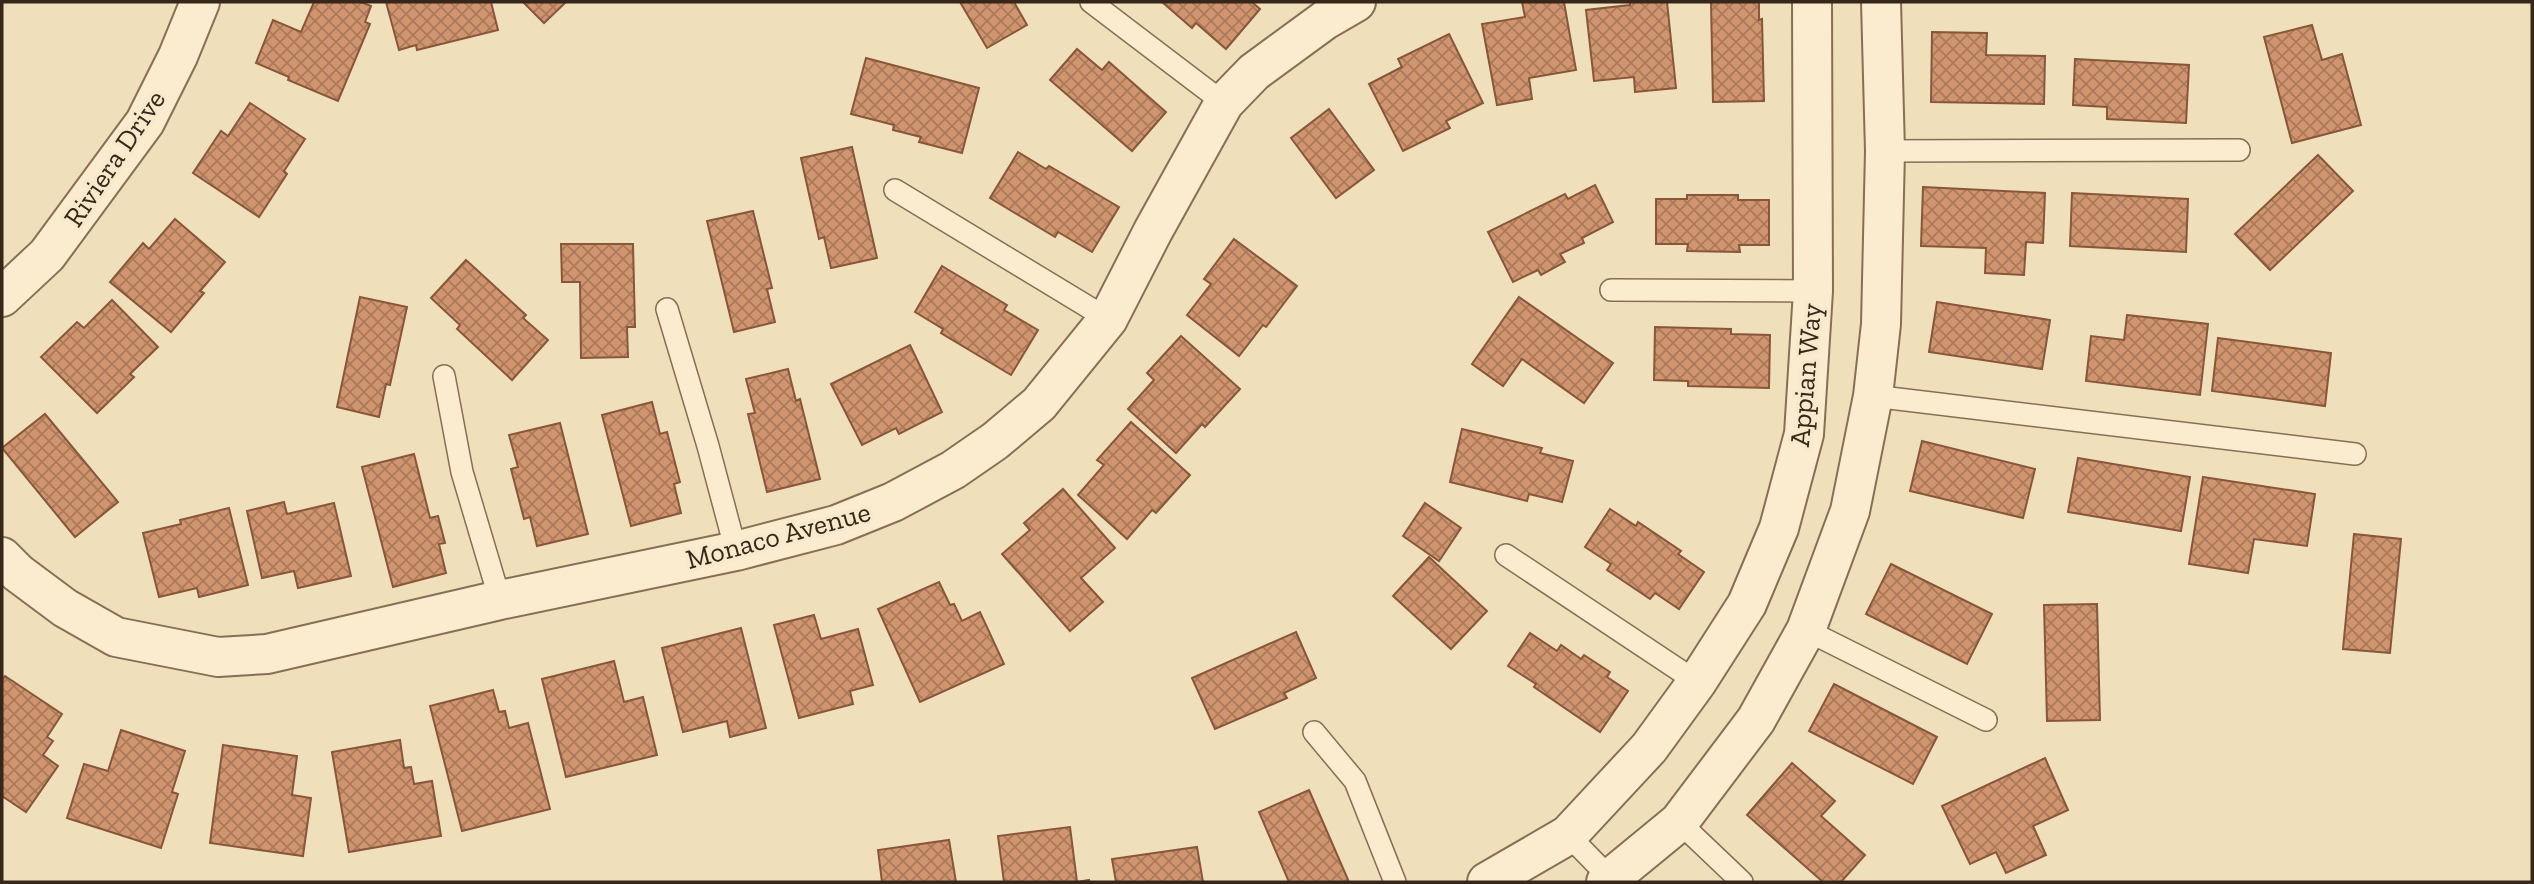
<svg xmlns="http://www.w3.org/2000/svg" width="2534" height="884" font-family="'Zilla Slab',serif">
<style>
.building{fill:url(#building-cross-hatch);stroke:#885639;stroke-width:2}
.lines{fill:none;stroke-linecap:round;stroke-linejoin:round}
.service-casing{stroke:#886e54;stroke-width:24}
.minor-casing{stroke:#886e54;stroke-width:42}
.service{stroke:#fbeccf;stroke-width:21}
.minor{stroke:#fbeccf;stroke-width:38}
.labels{text-anchor:middle;stroke-width:7;stroke-linejoin:round;paint-order:stroke}
.street-label{font-size:28px;fill:#36271a;stroke:#f7e9cb}
</style>
<defs>
<pattern id="building-cross-hatch" width="8" height="8" patternUnits="userSpaceOnUse" patternTransform="scale(1.75)"><rect width="8" height="8" fill="#d0956f"/><path d="M0 0l8 8M0 8l8-8" fill="none" stroke="#aa7a5a"/></pattern>
</defs>
<rect width="100%" height="100%" fill="#f0dfbb"/>
<g class="building">
<polygon points="314,2 361,2 371,6 365,22 370,24 338,101 288,80 289,77 256,63 273,20 301,32"/>
<polygon points="386,2 491,2 498,30 417,50 416,45 399,50"/>
<polygon points="523,2 566,2 544,23"/>
<polygon points="960,2 1014,2 1027,25 987,48"/>
<polygon points="1162,2 1252,2 1260,9 1226,49 1196,23 1192,28"/>
<polygon points="1522,2 1564,2 1576,70 1529,78 1532,99 1497,105 1482,24 1525,17"/>
<polygon points="1630,2 1667,2 1676,88 1635,92 1634,77 1594,81 1586,10 1630,5"/>
<polygon points="1711,2 1759,2 1759,20 1762,19 1764,101 1713,102"/>
<polygon points="2312,25 2322,60 2342,54 2361,125 2292,143 2264,37"/>
<polygon points="1932,32 1987,33 1986,55 2045,56 2044,104 1931,102"/>
<polygon points="1449,34 1483,103 1446,121 1450,128 1403,151 1369,84 1402,67 1398,59"/>
<polygon points="1077,49 1102,70 1109,62 1166,112 1132,151 1050,80"/>
<polygon points="866,58 979,88 962,153 919,142 921,137 893,130 894,125 851,114"/>
<polygon points="2075,59 2189,65 2186,123 2107,119 2107,107 2073,105"/>
<polygon points="250,103 305,139 284,171 287,174 259,217 193,173 221,131 228,136"/>
<polygon points="1329,109 1374,170 1336,198 1291,138"/>
<polygon points="852,147 877,258 831,268 824,237 819,239 801,158"/>
<polygon points="1018,152 1046,169 1049,166 1119,207 1092,252 1058,232 1055,237 990,198"/>
<polygon points="2318,155 2353,191 2270,270 2235,234"/>
<polygon points="1595,185 1613,222 1582,238 1584,243 1560,254 1565,262 1541,275 1538,270 1513,282 1488,232 1565,194 1568,199"/>
<polygon points="1923,187 2045,193 2043,243 2026,242 2024,275 1985,273 1986,248 1921,246"/>
<polygon points="2072,193 2188,199 2186,252 2070,246"/>
<polygon points="1687,195 1738,195 1738,200 1769,200 1769,245 1739,245 1740,252 1687,251 1688,244 1656,244 1656,199 1687,199"/>
<polygon points="753,211 772,288 767,289 775,322 734,332 707,221"/>
<polygon points="175,219 225,262 200,291 204,293 171,332 110,282 143,243 149,249"/>
<polygon points="1234,239 1297,286 1266,327 1263,325 1239,356 1187,315 1211,284 1204,279"/>
<polygon points="561,244 633,244 635,327 627,327 628,357 581,358 580,282 562,282"/>
<polygon points="466,260 526,315 523,318 548,340 512,380 457,329 460,325 431,298"/>
<polygon points="942,266 1007,305 1004,310 1038,330 1011,375 941,333 943,329 915,312"/>
<polygon points="360,297 407,307 390,385 386,384 379,417 337,407"/>
<polygon points="1519,297 1613,363 1584,403 1522,359 1503,386 1472,364"/>
<polygon points="112,300 158,347 130,374 134,377 97,413 41,357 77,322 84,328"/>
<polygon points="1937,302 2050,320 2042,369 1929,352"/>
<polygon points="2127,315 2208,324 2200,395 2086,381 2091,336 2124,340"/>
<polygon points="1655,327 1731,329 1731,334 1770,335 1769,388 1688,386 1688,381 1654,380"/>
<polygon points="1181,336 1240,389 1205,427 1202,424 1176,453 1128,409 1154,380 1147,373"/>
<polygon points="2218,338 2331,353 2325,406 2212,391"/>
<polygon points="910,345 942,412 899,434 896,428 862,445 831,384"/>
<polygon points="788,369 796,401 800,399 820,479 767,492 748,414 755,413 746,379"/>
<polygon points="652,402 660,434 667,432 680,482 674,484 681,513 631,526 602,415"/>
<polygon points="45,414 118,502 75,537 2,448"/>
<polygon points="1131,422 1190,475 1156,513 1152,510 1127,539 1078,495 1104,465 1097,460"/>
<polygon points="560,423 588,534 537,546 530,517 524,519 511,469 518,467 509,435"/>
<polygon points="1462,429 1542,448 1540,453 1573,461 1562,502 1529,494 1527,501 1450,482"/>
<polygon points="1922,441 2035,469 2023,518 1910,491"/>
<polygon points="414,454 430,518 438,516 445,543 439,544 446,573 393,587 362,467"/>
<polygon points="2078,458 2190,477 2181,531 2068,512"/>
<polygon points="2203,477 2315,494 2307,546 2254,539 2248,573 2189,564"/>
<polygon points="1063,489 1115,548 1081,578 1103,602 1070,631 1002,554 1030,530 1024,523"/>
<polygon points="284,502 287,514 334,503 351,576 298,588 294,571 262,578 247,511"/>
<polygon points="1425,503 1461,528 1439,561 1403,536"/>
<polygon points="229,508 248,585 199,597 197,588 159,597 143,533 181,524 180,520"/>
<polygon points="1610,509 1636,526 1638,522 1681,551 1678,554 1704,572 1679,609 1655,593 1650,599 1607,570 1611,564 1585,547"/>
<polygon points="2354,534 2401,539 2390,653 2343,649"/>
<polygon points="1429,557 1487,611 1451,649 1393,596"/>
<polygon points="1891,564 1992,614 1967,664 1866,614"/>
<polygon points="939,582 950,605 954,604 962,621 980,612 1004,664 920,702 878,609"/>
<polygon points="2097,604 2100,720 2047,721 2044,605"/>
<polygon points="814,615 821,639 858,629 873,685 850,691 853,704 799,718 774,625"/>
<polygon points="741,628 766,728 730,737 727,721 683,732 662,648"/>
<polygon points="1296,632 1316,678 1284,693 1287,698 1215,729 1192,678"/>
<polygon points="1530,633 1557,651 1561,645 1581,659 1584,655 1610,672 1607,677 1628,691 1600,732 1534,687 1536,684 1508,666"/>
<polygon points="614,661 624,702 643,697 657,755 566,777 542,679"/>
<polygon points="5,676 62,714 47,737 53,741 43,755 58,766 26,812 2,796 2,680"/>
<polygon points="1834,684 1937,737 1913,784 1809,731"/>
<polygon points="493,690 499,712 505,711 509,728 528,723 550,809 462,831 430,706"/>
<polygon points="121,730 185,751 172,792 178,794 161,848 67,818 84,764 108,771"/>
<polygon points="400,740 404,768 411,767 414,784 432,781 441,836 349,852 332,752"/>
<polygon points="223,745 297,756 292,795 311,798 303,856 210,843"/>
<polygon points="2045,758 2068,810 2033,826 2046,855 2006,873 1996,852 1970,864 1942,806"/>
<polygon points="1792,763 1835,801 1821,816 1865,855 1841,882 1823,882 1747,815"/>
<polygon points="1309,790 1349,882 1289,882 1259,812"/>
<polygon points="1070,827 1077,882 1089,880 1089,882 1004,882 998,836"/>
<polygon points="949,840 956,882 882,882 878,850"/>
<polygon points="1197,847 1203,882 1116,882 1112,859"/>
</g>
<g class="lines">
<g class="service-casing">
<g id="service">
<polyline points="1091,2 1224,103"/>
<polyline points="1885,151 2239,150"/>
<polyline points="895,190 1108,319"/>
<polyline points="1611,290 1813,291"/>
<polyline points="667,309 708,446 736,551"/>
<polyline points="444,376 462,472 500,600"/>
<polyline points="1873,396 2355,454"/>
<polyline points="1506,555 1697,682"/>
<polyline points="1806,630 1986,720"/>
<polyline points="1314,732 1355,781 1395,882"/>
<polyline points="1679,822 1742,882"/>
<polyline points="1568,835 1610,878"/>
</g>
</g>
<g class="minor-casing">
<g id="minor">
<polyline points="2,297 47,255 145,122 178,56 200,2"/>
<polyline points="2,557 18,573 65,608 116,637 218,657 267,654 500,600 736,551 836,525 893,502 953,470 995,441 1039,404 1108,319 1153,231 1224,103 1254,72 1325,20 1356,2"/>
<polyline points="1487,882 1568,835 1649,748 1697,682 1747,604 1779,528 1804,434 1813,291 1812,2"/>
<polyline points="1606,882 1679,822 1756,720 1806,630 1850,511 1873,396 1881,324 1885,151 1881,2"/>
</g>
</g>
<use href="#service" class="service"/>
<use href="#minor" class="minor"/>
</g>
<g class="labels">
<g class="street-label">
<text transform="translate(114 158) rotate(-56)" y="10">Riviera Drive</text>
<text transform="translate(1805 375) rotate(-85)" y="10">Appian Way</text>
<text transform="translate(778 535) rotate(-15)" y="10">Monaco Avenue</text>
</g>
</g>
<rect width="2534" height="884" fill="none" stroke="#36271a" stroke-width="7"/>
</svg>
